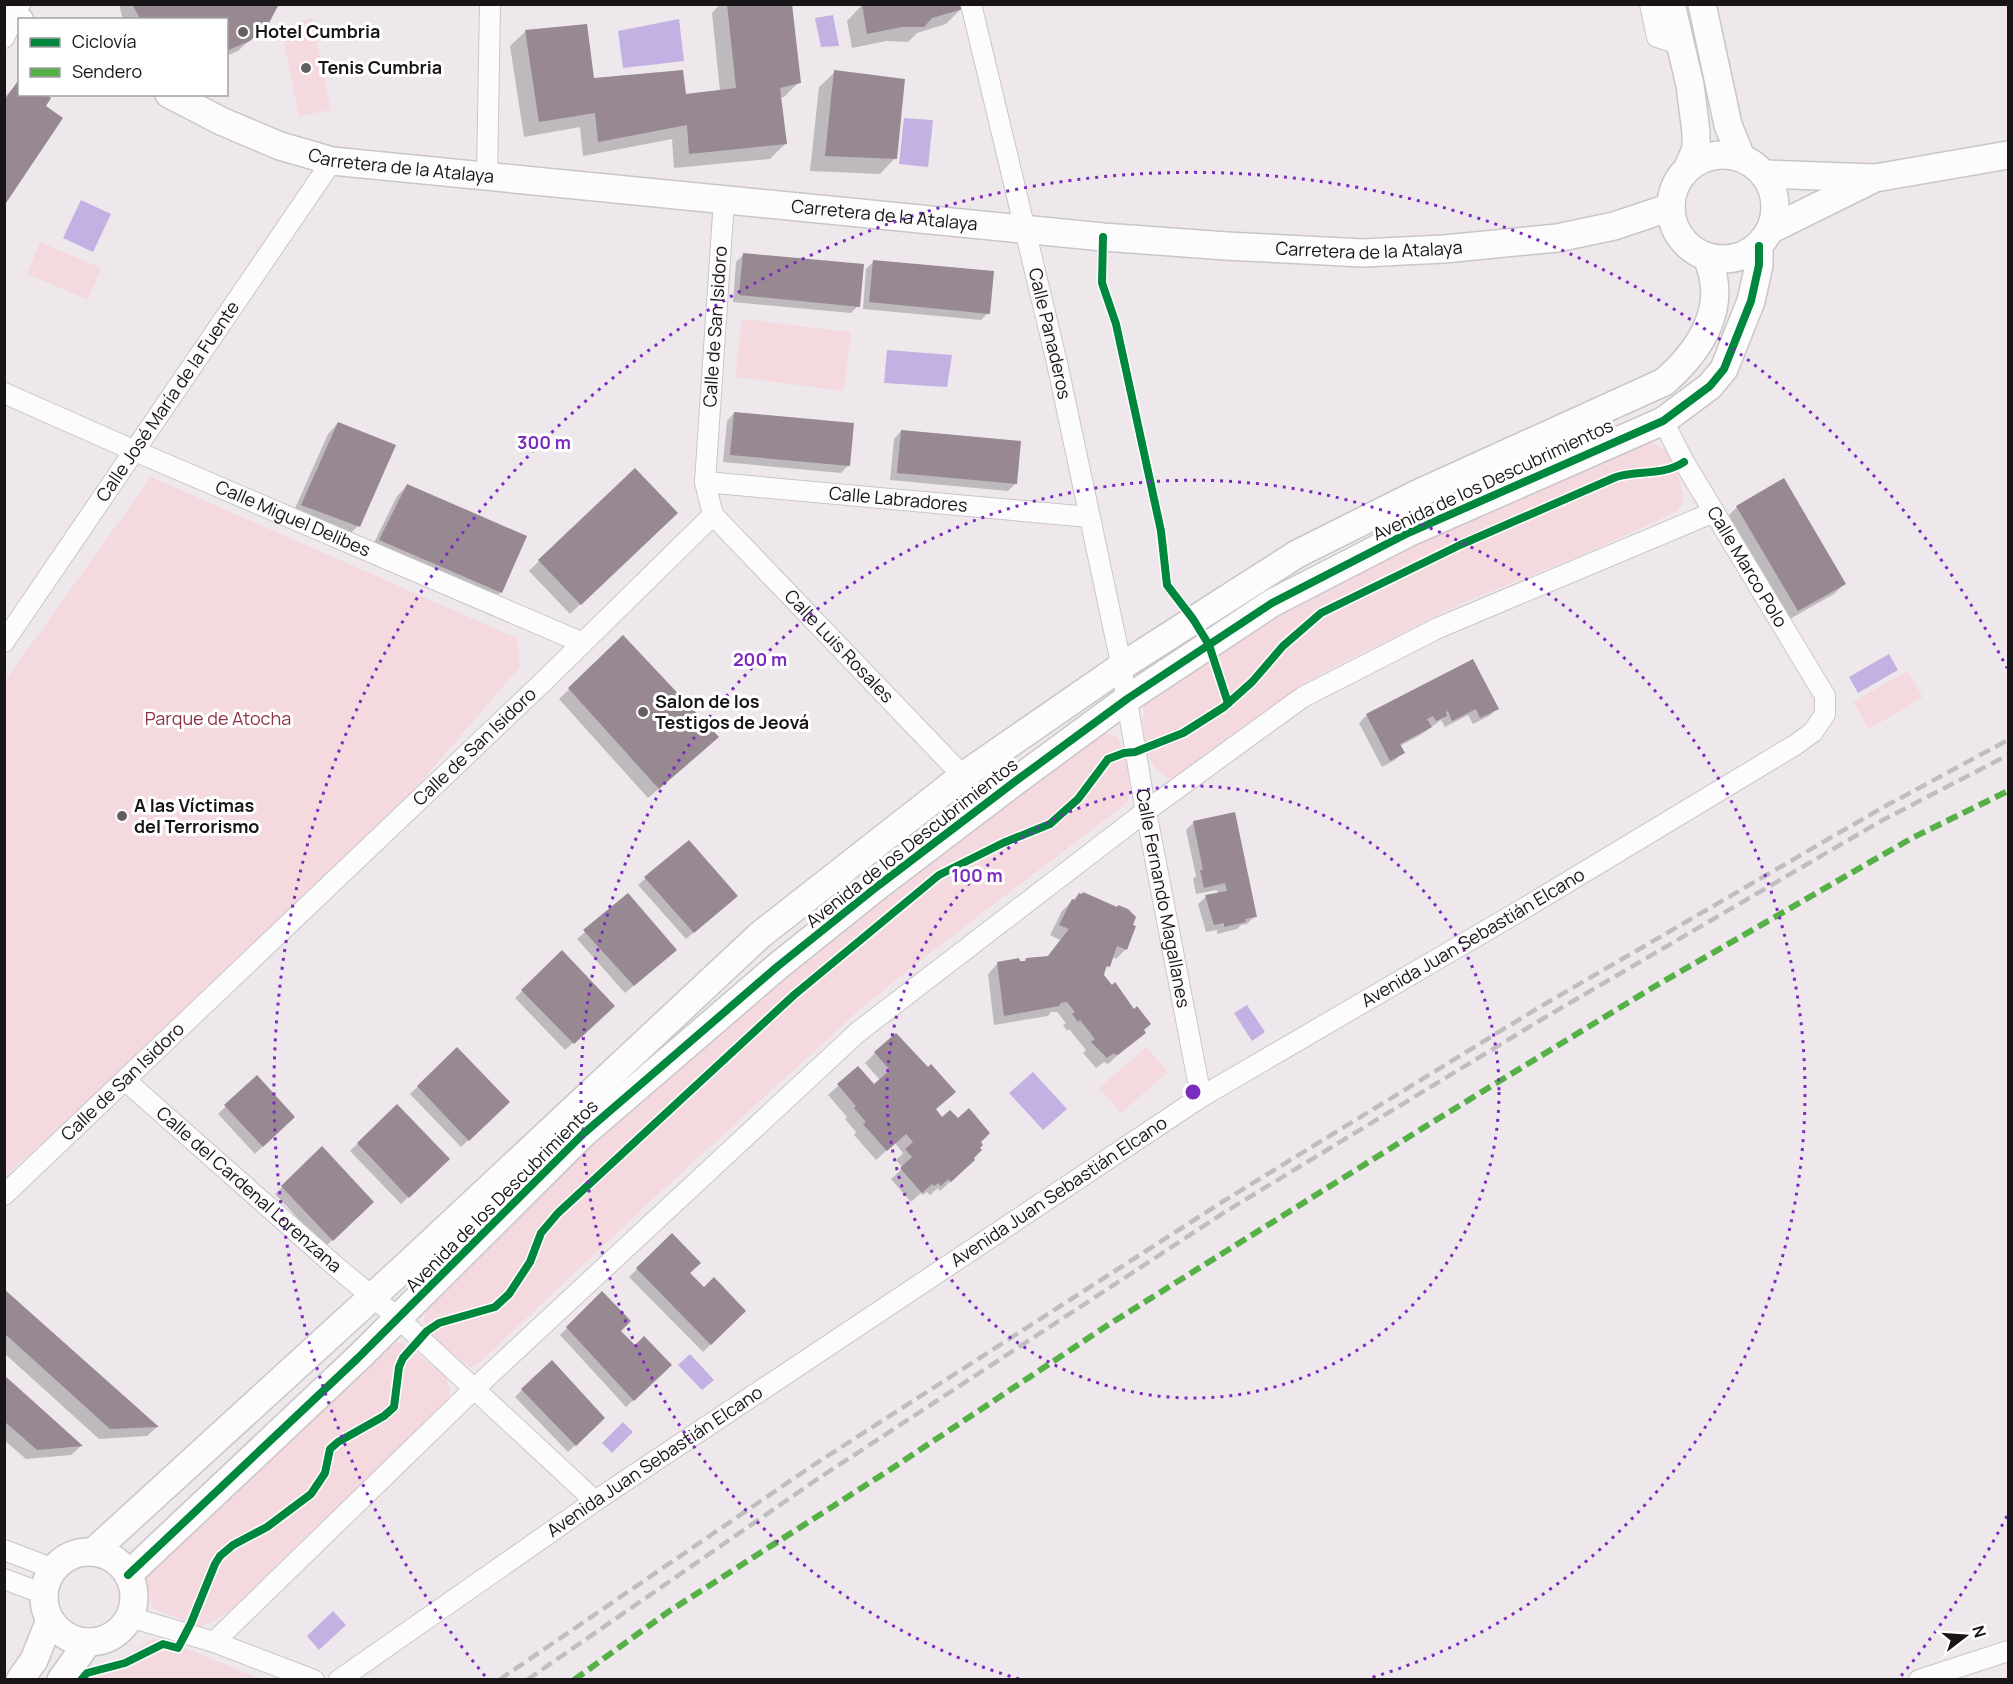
<svg xmlns="http://www.w3.org/2000/svg" width="2013" height="1684" font-family="Manrope,sans-serif">
<style>
.green{fill:#f4dadf}
.water{fill:#c2b1e2}
.shadow{fill:#0003}
.building{fill:#988891}
.lines{fill:none;stroke-linecap:round;stroke-linejoin:round}
.street-casing{stroke:#cac5c9;stroke-width:22}
.secondary-casing{stroke:#cac5c9;stroke-width:30}
.street{stroke:#fcfcfc;stroke-width:20}
.secondary{stroke:#fcfcfc;stroke-width:27}
.rail{stroke:#bfbebf;stroke-width:4.5;stroke-dasharray:12 6;stroke-linecap:butt}
.quiet{stroke:#55b145;stroke-width:6;stroke-dasharray:12 6;stroke-linecap:butt}
.cycleway-casing{stroke:#fff;stroke-width:11}
.cycleway{stroke:#00873e;stroke-width:8}
.ring{fill:none;stroke:#7b2cbf;stroke-width:3;stroke-dasharray:3 6}
.poi-dot{fill:#635e62;stroke:#fff;stroke-width:2}
.labels{text-anchor:middle;stroke-width:6;stroke-linejoin:round;paint-order:stroke}
.poi-label{font-size:18px;font-weight:bold;fill:#181417;stroke:#fff;text-anchor:start}
.street-label{font-size:18px;fill:#181417;stroke:#fff}
.park-label{font-size:18px;fill:#8f3044;stroke:#fff}
.centre{fill:#7b2cbf;stroke:#fff;stroke-width:3}
.ring-label{font-size:18px;text-anchor:middle;font-weight:bold;fill:#7b2cbf;stroke:#fff;stroke-width:6;stroke-linejoin:round;paint-order:stroke}
</style>
<rect width="100%" height="100%" fill="#eee8ed"/>
<g class="green">
<polygon points="312,18 331,110 299,116 281,27"/>
<polygon points="40,242 101,268 88,300 27,274"/>
<polygon points="742,319 851,332 844,391 735,377"/>
<path d="M1643 439C1674 447 1678 472 1684 500L1676 512 1580 556 1464 602 1332 668 1300 686 1218 750 1182 775 1170 779C1166 777 1161 774 1158 771 1143 757 1142 722 1144 703L1266 618 1376 560Z"/>
<polygon points="151,477 517,638 520,667 343,872 5,1176 5,681"/>
<polygon points="1907,671 1923,697 1869,729 1853,702"/>
<path d="M1106 733 1117 736C1127 755 1132 781 1128 802L917 963 857 1012 643 1208 477 1365 469 1367 427 1331 424 1320 427 1305 607 1131 781 976 1095 736Z"/>
<polygon points="1146,1047 1168,1072 1121,1113 1099,1088"/>
<polygon points="402,1342 446,1376 450,1389 449,1399 233,1608 214,1621 200,1627 153,1608 143,1576 382,1347"/>
<polygon points="154,1638 180,1646 261,1679 74,1680 79,1672 126,1656"/>
</g>
<g class="water">
<polygon points="833,15 839,46 821,47 815,18"/>
<polygon points="679,19 684,61 623,68 618,31"/>
<polygon points="904,118 933,120 928,167 899,164"/>
<polygon points="81,200 111,214 93,252 63,238"/>
<polygon points="887,350 952,355 947,387 884,383"/>
<polygon points="1889,654 1898,670 1858,693 1849,677"/>
<polygon points="1247,1005 1265,1032 1252,1041 1234,1013"/>
<polygon points="1033,1072 1067,1109 1043,1130 1009,1093"/>
<polygon points="690,1354 714,1380 702,1390 678,1365"/>
<polygon points="623,1422 633,1432 612,1453 602,1443"/>
<polygon points="333,1611 346,1625 319,1650 307,1636"/>
</g>
<g class="shadow">
<polygon points="119,4 278,4 257,33 238,51 226,56 226,20 123,20"/>
<polygon points="720,4 791,4 799,82 784,97 780,98 785,144 770,159 674,168 672,139 583,156 580,127 524,137 510,46 526,31 593,80 684,96 720,92 712,13"/>
<polygon points="862,5 962,8 946,24 917,33 908,42 886,41 852,48 847,21"/>
<polygon points="835,72 895,158 880,174 810,171 819,87"/>
<polygon points="20,80 4,204 4,98"/>
<polygon points="744,254 858,306 851,313 733,302 736,262"/>
<polygon points="874,261 988,313 981,320 863,309 866,269"/>
<polygon points="734,413 849,465 841,473 723,462 727,421"/>
<polygon points="338,423 358,526 348,536 292,515 328,434"/>
<polygon points="901,431 1016,483 1008,491 890,480 894,439"/>
<polygon points="1783,480 1844,584 1834,594 1788,620 1727,517 1737,507"/>
<polygon points="407,486 501,592 490,602 370,551 397,496"/>
<polygon points="666,523 570,614 529,571 539,561"/>
<polygon points="623,637 707,747 648,798 559,699"/>
<polygon points="1472,661 1497,709 1489,716 1473,724 1468,715 1445,727 1441,720 1422,734 1400,746 1403,752 1395,760 1382,767 1359,723 1367,715"/>
<polygon points="1194,822 1255,916 1247,924 1241,925 1237,929 1217,934 1217,930 1206,932 1198,904 1206,897 1218,894 1217,890 1196,894 1193,879 1196,876 1186,830"/>
<polygon points="688,842 728,903 686,939 638,885"/>
<polygon points="1079,894 1126,949 1116,959 1112,957 1103,975 1144,1032 1108,1064 1104,1062 1096,1068 1083,1053 1086,1050 1069,1029 1067,1031 1063,1025 1066,1023 1057,1012 1051,1012 1048,1016 994,1025 988,974 998,963 1018,963 1047,957 1060,940 1050,935 1062,911"/>
<polygon points="628,895 668,957 625,993 577,939"/>
<polygon points="562,952 606,1013 565,1050 515,998"/>
<polygon points="457,1049 508,1102 461,1147 410,1094"/>
<polygon points="875,1053 942,1119 979,1142 963,1170 940,1191 938,1188 930,1195 927,1192 923,1195 921,1193 911,1202 891,1179 903,1168 896,1160 903,1153 895,1143 876,1160 854,1135 856,1132 845,1119 847,1117 828,1095 858,1068 873,1086 880,1080 865,1063"/>
<polygon points="397,1106 448,1159 401,1204 350,1151"/>
<polygon points="225,1107 293,1117 255,1154 218,1114"/>
<polygon points="322,1149 372,1202 325,1247 275,1194"/>
<polygon points="672,1235 688,1273 704,1289 744,1311 703,1352 629,1277"/>
<polygon points="4,1291 157,1427 147,1436 99,1439 4,1353"/>
<polygon points="602,1293 619,1331 635,1347 670,1365 626,1407 560,1335"/>
<polygon points="4,1377 81,1446 71,1455 26,1459 4,1440"/>
<polygon points="522,1390 603,1418 568,1452 515,1397"/>
</g>
<g class="building">
<polygon points="132,4 279,4 269,23 250,41 226,51 226,20 141,20"/>
<polygon points="727,4 792,4 801,83 780,88 787,144 689,154 687,125 598,142 595,113 539,122 525,30 587,24 594,78 683,70 686,94 736,88"/>
<polygon points="862,4 963,4 963,9 932,18 924,27 902,27 867,34"/>
<polygon points="834,70 905,79 897,159 825,156"/>
<polygon points="20,78 20,94 45,94 51,98 46,106 63,118 4,206 4,101"/>
<polygon points="743,253 864,264 860,307 739,295"/>
<polygon points="873,260 994,271 990,314 869,302"/>
<polygon points="734,412 854,423 850,466 730,455"/>
<polygon points="338,422 396,445 360,527 301,505"/>
<polygon points="901,430 1021,441 1017,484 897,473"/>
<polygon points="635,468 678,513 581,605 538,560"/>
<polygon points="1784,478 1846,584 1798,611 1736,506"/>
<polygon points="407,484 527,536 502,593 379,540"/>
<polygon points="623,635 719,737 659,789 568,688"/>
<polygon points="1473,659 1499,709 1480,718 1476,709 1452,721 1448,711 1446,712 1447,716 1436,721 1433,716 1427,719 1432,727 1400,744 1405,753 1390,761 1366,714"/>
<polygon points="1235,812 1257,917 1245,919 1246,922 1224,927 1224,923 1214,925 1205,895 1227,891 1225,883 1204,888 1200,870 1203,870 1193,821"/>
<polygon points="689,840 738,896 694,933 644,877"/>
<polygon points="1083,892 1117,907 1118,905 1128,909 1136,917 1133,925 1136,926 1127,950 1117,946 1110,967 1106,966 1104,975 1112,985 1115,982 1134,1009 1137,1006 1151,1024 1144,1030 1146,1033 1119,1054 1116,1055 1114,1053 1107,1058 1091,1042 1095,1039 1080,1020 1078,1022 1072,1014 1075,1012 1067,1002 1061,1003 1059,1006 1004,1016 997,962 1019,958 1020,961 1025,961 1026,958 1048,956 1069,929 1059,925 1072,899 1075,900 1079,893 1082,894"/>
<polygon points="628,893 677,950 634,986 583,930"/>
<polygon points="562,950 615,1006 574,1044 521,990"/>
<polygon points="896,1033 928,1067 931,1064 956,1092 936,1109 942,1117 950,1110 958,1118 969,1108 990,1133 981,1142 983,1145 980,1148 982,1150 974,1158 975,1160 951,1182 948,1179 941,1186 938,1183 934,1186 932,1184 922,1193 900,1168 912,1157 905,1149 913,1142 906,1134 887,1151 863,1124 866,1122 854,1108 856,1106 837,1084 858,1066 874,1084 890,1070 874,1052"/>
<polygon points="457,1047 510,1102 469,1141 417,1086"/>
<polygon points="257,1075 295,1117 263,1147 224,1105"/>
<polygon points="397,1104 450,1159 409,1198 357,1143"/>
<polygon points="322,1146 374,1202 333,1241 281,1186"/>
<polygon points="672,1233 701,1263 690,1273 704,1287 714,1277 746,1311 711,1345 636,1268"/>
<polygon points="4,1289 159,1427 110,1429 4,1333"/>
<polygon points="602,1291 631,1321 621,1331 635,1345 644,1336 672,1365 634,1401 566,1327"/>
<polygon points="552,1360 605,1418 576,1446 521,1389"/>
<polygon points="4,1375 83,1446 37,1450 4,1421"/>
</g>
<g class="lines">
<g class="street-casing">
<g id="street">
<path id="s1" d="M971 4 1057 363 1119 654 1144 801 1201 1097"/>
<polyline points="1650,4 1657,37 1679,44"/>
<polyline points="4,38 20,4"/>
<polyline points="487,176 490,4"/>
<path id="s2" d="M4 393 135 451 583 643"/>
<path id="s3" d="M705 482 1089 517"/>
<path id="s4" d="M713 515 963 776 981 807"/>
<path id="s5" d="M4 642 332 161"/>
<path id="s6" d="M126 1081 334 1265 398 1318 595 1501"/>
<path id="s7" d="M4 1195 545 680 713 515 705 482 724 200"/>
<polyline points="4,1550 54,1569"/>
<polyline points="4,1579 44,1594"/>
<polyline points="130,1617 214,1642 314,1680"/>
<polyline points="214,1642 474,1389 858,1032 1146,811 1303,697 1438,628 1714,512"/>
<path id="s8" d="M339 1680 595 1501 1201 1097 1518 912 1795 745 1813 732 1825 714V696L1684 462 1663 421"/>
<polyline points="1919,1680 2008,1651"/>
</g>
</g>
<g class="secondary-casing">
<g id="secondary">
<polyline points="1671,4 1690,85 1696,132 1696,149 1688,167"/>
<polyline points="1702,4 1728,125 1741,157"/>
<polyline points="14,18 20,21"/>
<path id="s9" d="M169 94 221 121 280 146 332 161 1103 237 1226 246 1363 253 1444 249 1557 238 1614 226 1671 207"/>
<circle cx="1723" cy="207" r="52"/>
<polyline points="1764,174 1875,178 2008,155"/>
<polyline points="1770,230 1871,180"/>
<path d="M93 1552 406 1266 760 935 963 776 1122 666 1297 554 1417 494 1664 382C1701 350 1730 305 1706 256"/>
<circle cx="89" cy="1597" r="45"/>
<polyline points="128,1575 358,1358 583,1134 778,966 879,885 1013,783 1127,699 1272,603 1408,533 1663,421 1710,386 1724,369 1751,301 1759,265 1759,246"/>
<polyline points="20,1680 34,1660 50,1620"/>
<polyline points="61,1680 88,1642"/>
</g>
</g>
<use href="#street" class="street"/>
<use href="#secondary" class="secondary"/>
<g class="rail">
<polyline points="499,1680 809,1468 1222,1202 1538,1008 1880,809 2008,740"/>
<polyline points="527,1680 816,1480 1225,1212 1544,1018 1881,821 2008,755"/>
</g>
<polyline class="quiet" points="574,1680 668,1612 888,1471 1108,1325 1431,1123 1652,988 1912,838 2008,791"/>
<g class="cycleway-casing">
<g id="cycleway">
<polyline points="1103,237 1102,283 1116,324 1161,531 1167,585 1193,619 1209,645 1228,703"/>
<polyline points="128,1575 358,1358 583,1134 778,966 879,885 1013,783 1127,699 1272,603 1408,533 1663,421 1710,386 1724,369 1751,301 1759,265 1759,246"/>
<path d="M81 1680 87 1673 125 1663 163 1644 178 1648 191 1623 215 1564 220 1556 233 1545 267 1527 311 1494 325 1473 330 1449 338 1442 384 1416 394 1407 399 1367 403 1358 427 1331 439 1323 495 1307 509 1294 530 1262 541 1233 558 1213 794 995 939 875 1003 843 1050 824 1078 799 1108 759 1124 753 1135 752 1183 733 1224 707 1252 682 1283 646 1321 613 1460 545 1616 477C1639 470 1663 476 1684 462"/>
</g>
</g>
<use href="#cycleway" class="cycleway"/>
</g>
<g class="ring">
<circle cx="1193" cy="1092" r="306"/>
<path d="M1019 1679A612 612 0 1 1 1367 1679"/>
<path d="M2007 1516A918 918 0 0 1 1901 1676M485 1676A918 918 0 1 1 2007 668"/>
</g>
<g class="poi-dot">
<circle cx="243" cy="32" r="6"/>
<circle cx="306" cy="68" r="6"/>
<circle cx="643" cy="712" r="6"/>
<circle cx="122" cy="816" r="6"/>
</g>
<g class="labels">
<g class="poi-label">
<text x="255" y="38">Hotel Cumbria</text>
<text x="318" y="74">Tenis Cumbria</text>
<text x="655" y="708">Salon de los<tspan x="655" dy="21">Testigos de Jeová</tspan></text>
<text x="134" y="812">A las Víctimas<tspan x="134" dy="21">del Terrorismo</tspan></text>
</g>
<g class="street-label">
<text dy="6" stroke="none"><textPath href="#s9" startOffset="246">Carretera de la Atalaya</textPath></text>
<text dy="6" stroke="none"><textPath href="#s9" startOffset="732">Carretera de la Atalaya</textPath></text>
<text dy="6" stroke="none"><textPath href="#s9" startOffset="1218">Carretera de la Atalaya</textPath></text>
<text dy="6" stroke="none"><textPath href="#s7" startOffset="1172">Calle de San Isidoro</textPath></text>
<text dy="6" stroke="none"><textPath href="#s1" startOffset="339">Calle Panaderos</textPath></text>
<text dy="6" stroke="none"><textPath href="#s5" startOffset="291">Calle José María de la Fuente</textPath></text>
<text transform="translate(1493 480) rotate(-25)" y="6">Avenida de los Descubrimientos</text>
<text dy="6" stroke="none"><textPath href="#s3" startOffset="194">Calle Labradores</textPath></text>
<text dy="6" stroke="none"><textPath href="#s2" startOffset="315">Calle Miguel Delibes</textPath></text>
<text transform="translate(1747 567) rotate(59)" y="6">Calle Marco Polo</text>
<text dy="6" stroke="none"><textPath href="#s4" startOffset="182">Calle Luis Rosales</textPath></text>
<text dy="6" stroke="none"><textPath href="#s7" startOffset="650">Calle de San Isidoro</textPath></text>
<text transform="translate(912 843) rotate(-38)" y="6">Avenida de los Descubrimientos</text>
<text dy="6" stroke="none"><textPath href="#s1" startOffset="915">Calle Fernando Magallanes</textPath></text>
<text dy="6" stroke="none"><textPath href="#s8" startOffset="1356">Avenida Juan Sebastián Elcano</textPath></text>
<text dy="6" stroke="none"><textPath href="#s7" startOffset="164">Calle de San Isidoro</textPath></text>
<text dy="6" stroke="none"><textPath href="#s6" startOffset="164">Calle del Cardenal Lorenzana</textPath></text>
<text dy="6" stroke="none"><textPath href="#s8" startOffset="870">Avenida Juan Sebastián Elcano</textPath></text>
<text transform="translate(502 1196) rotate(-45)" y="6">Avenida de los Descubrimientos</text>
<text dy="6" stroke="none"><textPath href="#s8" startOffset="384">Avenida Juan Sebastián Elcano</textPath></text>
</g>
<g class="park-label">
<text x="218" y="725">Parque de Atocha</text>
</g>
</g>
<circle cx="1193" cy="1092" r="9" class="centre"/>
<g class="ring-label">
<text x="544" y="449">300 m</text>
<text x="760" y="666">200 m</text>
<text x="977" y="882">100 m</text>
</g>
<rect width="2013" height="1684" fill="none" stroke="#181417" stroke-width="12"/>
<rect x="18" y="18" width="210" height="78" fill="#ffffff" stroke="#a3a1a2" stroke-width="1.5"/>
<rect x="30" y="38" width="30" height="9" fill="#00873e" stroke="#a3a1a2" stroke-width="1.5"/>
<text x="72" y="48" font-size="18" fill="#181417">Ciclovía</text>
<rect x="30" y="68" width="30" height="9" fill="#55b145" stroke="#a3a1a2" stroke-width="1.5"/>
<text x="72" y="78" font-size="18" fill="#181417">Sendero</text>
<g transform="translate(1965 1636) rotate(73)" stroke="#ffffff" stroke-width="4.5" paint-order="stroke">
<path d="M0-4.5L10 22L0 15L-10 22Z" fill="#181417"/>
<text y="-9" font-size="16" font-weight="bold" text-anchor="middle" fill="#181417">N</text>
</g>
</svg>
